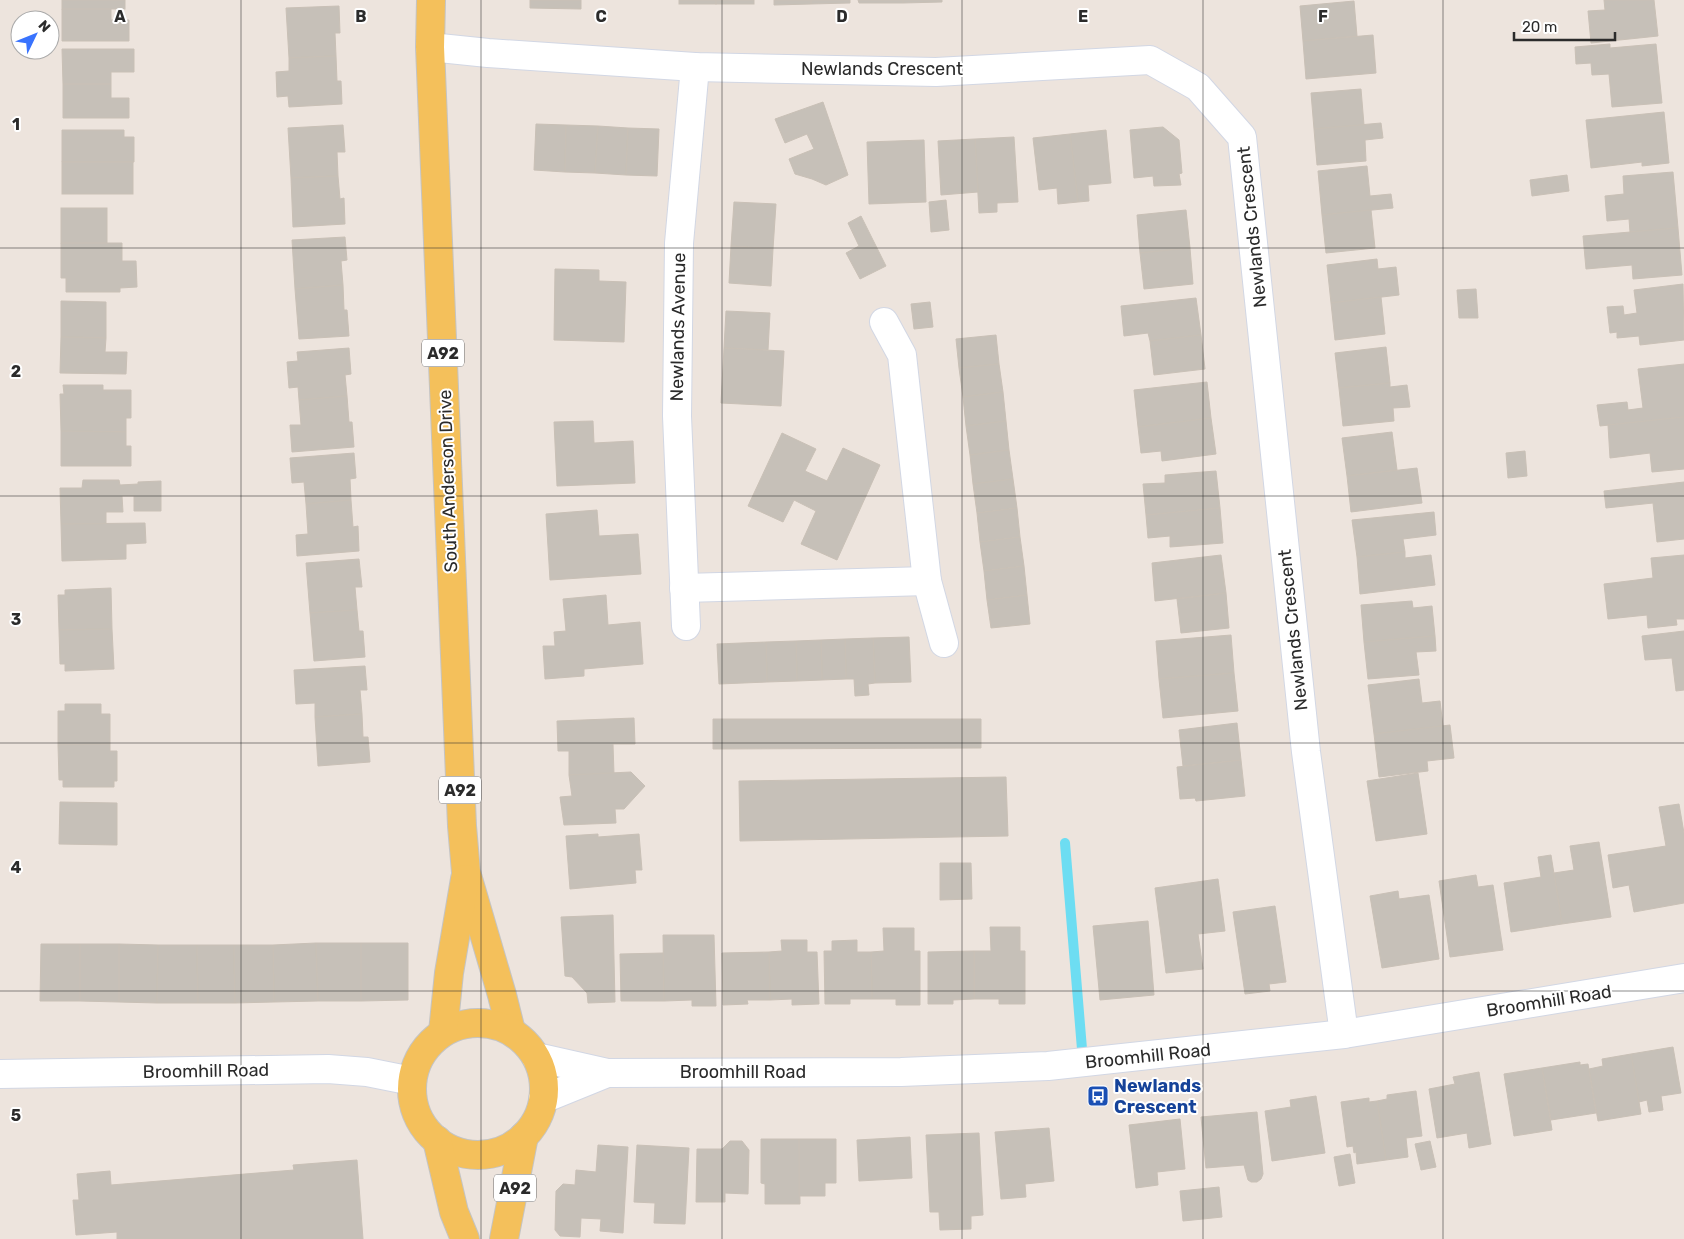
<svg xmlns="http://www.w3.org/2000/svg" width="1684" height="1239" font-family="Rubik,sans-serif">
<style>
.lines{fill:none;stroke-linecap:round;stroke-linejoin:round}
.stream{stroke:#6dddf2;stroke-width:10}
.building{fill:#c6c0b8;stroke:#c9c0b6}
.minor-casing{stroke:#d2d7e4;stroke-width:30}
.major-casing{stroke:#c4c4c4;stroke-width:30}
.minor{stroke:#fff;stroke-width:28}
.major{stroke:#f4c05b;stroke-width:28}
.grid{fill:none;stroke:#2b2b2b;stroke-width:1;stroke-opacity:0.55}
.labels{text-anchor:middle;stroke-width:4;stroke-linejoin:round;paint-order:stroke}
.shield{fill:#fff;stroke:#6b6b6b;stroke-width:1}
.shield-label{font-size:16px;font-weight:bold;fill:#2b2b2b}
.street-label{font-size:18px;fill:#2b2b2b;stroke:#fff}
.transit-label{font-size:18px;font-weight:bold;fill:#164399;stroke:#fff;text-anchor:start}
.grid-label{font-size:16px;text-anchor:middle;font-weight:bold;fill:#2b2b2b;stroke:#fff;stroke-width:4;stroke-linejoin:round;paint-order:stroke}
</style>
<rect width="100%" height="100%" fill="#ede4dd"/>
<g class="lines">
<polyline class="stream" points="1065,843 1082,1049"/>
</g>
<g class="building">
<rect x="62" y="0" width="63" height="9"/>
<polygon points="530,0 581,0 581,9 530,8"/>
<rect x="679" y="0" width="37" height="4"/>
<rect x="716" y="0" width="38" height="4"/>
<polygon points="774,0 811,0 811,4 774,5"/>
<polygon points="811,0 850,0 850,3 811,4"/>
<polygon points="858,0 903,0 903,3 859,3"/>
<polygon points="903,0 942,0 942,2 903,3"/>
<polygon points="1604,0 1654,0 1658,36 1591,43 1588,11 1605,10"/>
<polygon points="1354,1 1357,36 1303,41 1300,6"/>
<polygon points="339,6 340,33 335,33 336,56 289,58 286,8"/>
<polygon points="62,9 111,9 111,20 129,20 129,41 62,41"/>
<polygon points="1373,35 1376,73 1306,79 1303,41"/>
<polygon points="1610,44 1610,48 1656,44 1662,103 1612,107 1609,74 1592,75 1591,63 1576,64 1575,47"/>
<polygon points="62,49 134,49 134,72 111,72 111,84 63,84"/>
<polygon points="336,56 337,81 341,81 342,104 289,107 288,96 277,97 276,72 289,71 289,58"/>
<polygon points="63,84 111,84 111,98 129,98 129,118 63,118"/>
<polygon points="1361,89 1364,125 1314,129 1311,93"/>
<polygon points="823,102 848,175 826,185 812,179 795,174 789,159 814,149 807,134 785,143 775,119"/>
<polygon points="1664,112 1669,163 1642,166 1642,162 1591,168 1586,120"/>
<polygon points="1381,123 1383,138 1365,140 1366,161 1317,165 1314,129"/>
<polygon points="536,124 566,125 565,172 534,170"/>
<polygon points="343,125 345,152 337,152 338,176 291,178 288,128"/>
<polygon points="566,125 598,126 595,173 565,172"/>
<polygon points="598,126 628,128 626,175 595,173"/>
<polygon points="1163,127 1179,140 1182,173 1179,174 1181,185 1154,186 1153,176 1134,178 1130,130"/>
<polygon points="628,128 659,129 657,176 626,175"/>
<polygon points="62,130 124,130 124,137 134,137 134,162 62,162"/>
<polygon points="1106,130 1111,183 1088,185 1089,201 1078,202 1070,134"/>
<polygon points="1070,134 1078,202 1058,204 1057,188 1039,190 1033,138"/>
<polygon points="1014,137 1018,202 997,203 997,212 979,213 975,139"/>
<polygon points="975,139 978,192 941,195 938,141"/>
<polygon points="924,140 926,202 869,204 867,142"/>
<rect x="62" y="162" width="71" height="32"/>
<polygon points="1367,166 1370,196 1391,194 1393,208 1322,215 1318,171"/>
<polygon points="1673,172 1678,228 1630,232 1629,219 1607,221 1605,196 1624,194 1623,176"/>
<polygon points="1567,175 1569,191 1532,196 1530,180"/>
<polygon points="338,176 340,199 344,198 345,224 293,227 291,178"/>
<polygon points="946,200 949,230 931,232 929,202"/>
<polygon points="734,202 776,204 773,249 731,246"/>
<rect x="61" y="208" width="46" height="35"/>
<polygon points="1186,210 1190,248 1140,253 1137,215"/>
<polygon points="1371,210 1375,248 1326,253 1322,215"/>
<polygon points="861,216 886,266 860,279 846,253 859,246 848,223"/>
<polygon points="1678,228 1682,275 1633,279 1632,265 1586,269 1583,236"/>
<polygon points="345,237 347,260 341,261 343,285 295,289 292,240"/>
<polygon points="61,243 122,243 122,261 136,261 137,287 120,288 120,292 66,292 66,278 61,278"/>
<polygon points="731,246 773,249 771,286 729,283"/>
<polygon points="1190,248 1193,284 1144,289 1140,253"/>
<polygon points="1377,259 1378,269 1396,267 1399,295 1331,303 1327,265"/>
<polygon points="555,269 599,270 599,281 626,282 624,342 554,340"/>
<polygon points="1683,284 1684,340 1640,345 1639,336 1617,338 1617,332 1610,333 1607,307 1623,306 1624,315 1637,313 1634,290"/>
<polygon points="343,285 344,310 347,310 349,336 299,339 295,289"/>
<polygon points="1476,289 1478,318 1459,318 1457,290"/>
<polygon points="1381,297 1385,334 1335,340 1331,303"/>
<polygon points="1196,298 1201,335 1150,341 1148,333 1124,336 1121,306"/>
<polygon points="61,301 106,302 106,338 61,337"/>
<polygon points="930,302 933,327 914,329 911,304"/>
<polygon points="726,311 770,313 768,350 724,348"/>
<polygon points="996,335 999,364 959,368 956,339"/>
<polygon points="1201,335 1205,369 1154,375 1150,341"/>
<polygon points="61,337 106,338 105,352 127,352 126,374 60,373"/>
<polygon points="1386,347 1390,383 1339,388 1335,353"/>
<polygon points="349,348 351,374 345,375 347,396 299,400 298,387 289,388 287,362 298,361 297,352"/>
<polygon points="724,348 784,351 781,406 721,403"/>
<polygon points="999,364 1003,392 963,397 959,368"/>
<polygon points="1684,364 1684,417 1600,426 1597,405 1627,402 1628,410 1643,408 1638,369"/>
<polygon points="1207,382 1211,418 1138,427 1134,390"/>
<polygon points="1390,383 1390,387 1407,385 1410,407 1393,408 1394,421 1343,426 1339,388"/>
<polygon points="63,385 103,385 103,390 131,390 131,418 126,418 126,432 61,431 60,394 64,394"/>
<polygon points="1003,392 1006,421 966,426 963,397"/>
<polygon points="347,396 349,422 352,422 354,447 292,452 290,425 301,425 299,400"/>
<polygon points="1684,417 1684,469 1652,472 1650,453 1610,458 1608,425"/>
<polygon points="1211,418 1216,454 1162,461 1161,451 1141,453 1138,427"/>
<polygon points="593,421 594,443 633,441 635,483 557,486 554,422"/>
<polygon points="1006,421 1009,450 970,455 966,426"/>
<polygon points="61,431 126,432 126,446 131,446 131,466 61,466"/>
<polygon points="1392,432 1397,470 1347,476 1342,438"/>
<polygon points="782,433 816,449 805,471 827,481 843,448 880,465 837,560 801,544 816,511 794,500 783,522 748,506"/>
<polygon points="1009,450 1013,479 973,484 970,455"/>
<polygon points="1525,451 1527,476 1508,478 1506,453"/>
<polygon points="354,453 356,478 350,479 351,500 306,504 304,482 292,483 290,458"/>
<polygon points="1417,468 1422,503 1351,512 1347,476"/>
<polygon points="1216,471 1220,508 1146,515 1143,484 1165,483 1165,475"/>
<polygon points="1013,479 1017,508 977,513 973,484"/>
<polygon points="83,480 119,480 120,485 138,484 138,482 161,481 161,511 134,511 134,496 122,496 123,512 106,512 106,524 61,524 60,488 82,488"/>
<polygon points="1684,482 1684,539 1657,542 1653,503 1606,508 1604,491"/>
<polygon points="351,500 353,527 358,526 359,551 297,556 296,535 308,534 306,504"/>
<polygon points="1017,508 1020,537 980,542 977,513"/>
<polygon points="1220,508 1223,543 1170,547 1170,536 1148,538 1146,515"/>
<polygon points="597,510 599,536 638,534 641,574 550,580 546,514"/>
<polygon points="1434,512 1436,535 1403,539 1405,552 1357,557 1352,520"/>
<polygon points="145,523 146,543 126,544 126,559 62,561 61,524"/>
<polygon points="1020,537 1024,566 984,571 980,542"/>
<polygon points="1405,552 1405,558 1431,555 1435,585 1360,594 1357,557"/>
<polygon points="1221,555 1226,593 1155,601 1152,563"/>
<polygon points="1684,555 1684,619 1676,619 1677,625 1648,628 1647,615 1608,619 1604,584 1653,578 1651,558"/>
<polygon points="359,559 362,587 355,587 357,610 310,613 306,563"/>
<polygon points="1024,566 1027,595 987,600 984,571"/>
<polygon points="111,588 112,629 59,630 58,595 65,595 65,590"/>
<polygon points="1226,593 1229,628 1181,633 1177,599"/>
<polygon points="606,595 608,625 640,622 643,664 584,669 584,676 545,679 543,646 555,646 554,632 566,631 563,599"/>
<polygon points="1027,595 1030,624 991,628 987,600"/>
<polygon points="1412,601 1413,608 1432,606 1435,636 1364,642 1361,605"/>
<polygon points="357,610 359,631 363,631 365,657 314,661 310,613"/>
<polygon points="112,629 114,669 65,671 65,664 60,664 59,630"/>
<polygon points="1684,631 1684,690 1676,691 1672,658 1645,660 1642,636"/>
<polygon points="1231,635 1234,673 1159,679 1156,641"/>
<polygon points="1435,636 1436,651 1416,652 1419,675 1368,679 1364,642"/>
<polygon points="909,637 911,682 875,683 873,638"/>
<polygon points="873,638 875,683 868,684 869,695 855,696 854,679 846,679 845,639"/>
<polygon points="845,639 846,679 822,680 821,640"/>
<polygon points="821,640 822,680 797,681 796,641"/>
<polygon points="796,641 797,681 767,682 766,642"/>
<polygon points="766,642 767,682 719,684 717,644"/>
<polygon points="365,666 367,690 360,690 362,714 315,717 315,703 296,704 294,670"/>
<polygon points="1234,673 1238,711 1163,718 1159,679"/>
<polygon points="1419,679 1422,703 1440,701 1443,726 1374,734 1368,685"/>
<polygon points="65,704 101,704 101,714 110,714 110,744 58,745 58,711 65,711"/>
<polygon points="362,714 363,737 368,737 370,762 318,766 315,717"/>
<polygon points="634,718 635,744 613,744 614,774 569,775 569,751 558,751 557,721"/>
<polygon points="713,719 981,719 981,748 713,749"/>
<polygon points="1237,723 1241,760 1183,766 1179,730"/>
<polygon points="1450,725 1454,758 1427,761 1428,771 1379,777 1374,734"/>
<polygon points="110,744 110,751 117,751 117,781 114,781 114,787 63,787 63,780 59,780 58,745"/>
<polygon points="1241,760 1245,796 1196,801 1195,798 1180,799 1177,767"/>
<polygon points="631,772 645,786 624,809 615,809 616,823 564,825 560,797 572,796 569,775"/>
<polygon points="1418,773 1427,834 1376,841 1367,781"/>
<polygon points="1006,777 1008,836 740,841 739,781"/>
<polygon points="60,802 117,803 117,845 59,844"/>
<polygon points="1679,804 1684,833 1684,903 1634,912 1629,885 1613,888 1608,855 1666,846 1659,807"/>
<polygon points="598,834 598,837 639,834 642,870 635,870 636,883 570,889 566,836"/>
<polygon points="1599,842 1611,917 1562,924 1554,873 1574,870 1570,846"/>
<polygon points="1551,855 1562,924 1511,932 1504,883 1541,877 1538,857"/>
<polygon points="940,863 971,863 972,899 940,900"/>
<polygon points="1476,875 1478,887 1493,885 1503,950 1450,957 1439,881"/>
<polygon points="1218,879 1225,931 1198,934 1203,969 1166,973 1155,888"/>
<polygon points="1398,891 1399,899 1429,895 1439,959 1382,968 1370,896"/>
<polygon points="1275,906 1286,982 1269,984 1270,991 1245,994 1233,912"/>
<polygon points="613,915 615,1002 588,1003 587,993 572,977 565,976 561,917"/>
<polygon points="1148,921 1154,995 1100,1000 1093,926"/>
<polygon points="990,927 1020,927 1020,951 1025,951 1025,1004 999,1004 999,999 974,999 974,951 991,951"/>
<polygon points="883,928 914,928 914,951 920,951 920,1005 896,1005 896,999 872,999 871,952 884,951"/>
<polygon points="663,935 714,935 716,1006 692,1006 692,1000 664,1001"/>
<polygon points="781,940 807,940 807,952 817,952 819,1004 792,1005 792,999 770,1000 769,952 782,951"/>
<polygon points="857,940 857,952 871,952 872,999 850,999 850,1004 825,1004 824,951 832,951 832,941"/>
<polygon points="316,943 318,1001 274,1002 273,945"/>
<polygon points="316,943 361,943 361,1001 318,1001"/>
<polygon points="361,943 408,943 408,1000 361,1001"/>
<polygon points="41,944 80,944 80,1001 40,1001"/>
<polygon points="80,944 119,944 119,1002 80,1001"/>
<polygon points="119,944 158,945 157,1003 119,1002"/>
<polygon points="158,945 197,945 198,1003 157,1003"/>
<polygon points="197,945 234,945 235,1003 198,1003"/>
<polygon points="234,945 273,945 274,1002 235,1003"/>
<polygon points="974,951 974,999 953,1000 953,1004 928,1004 928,952"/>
<polygon points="769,952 770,1000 747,1000 748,1004 723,1005 722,953"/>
<polygon points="663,953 664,1001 621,1001 620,954"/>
<polygon points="1673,1047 1681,1093 1661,1096 1663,1110 1649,1112 1647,1100 1639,1102 1631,1054"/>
<polygon points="1631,1054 1641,1114 1598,1121 1589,1069 1603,1066 1602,1059"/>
<polygon points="1580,1062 1580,1065 1588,1064 1596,1113 1551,1120 1542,1068"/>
<polygon points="1542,1068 1552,1130 1514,1136 1504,1074"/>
<polygon points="1479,1072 1491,1144 1469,1148 1467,1133 1437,1138 1429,1089 1455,1084 1453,1077"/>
<polygon points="1416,1091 1422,1136 1406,1138 1408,1157 1386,1160 1377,1101 1387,1099 1387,1095"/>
<polygon points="1316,1096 1325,1153 1272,1161 1265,1111 1291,1107 1290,1100"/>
<polygon points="1369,1098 1369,1102 1377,1101 1386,1160 1357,1164 1356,1152 1354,1153 1353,1146 1347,1147 1341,1102"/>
<polygon points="1257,1112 1263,1174 1261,1179 1257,1182 1251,1182 1248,1180 1244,1165 1206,1168 1201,1117"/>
<polygon points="1180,1119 1185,1169 1157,1172 1158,1185 1136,1188 1129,1125"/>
<polygon points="1049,1128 1054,1181 1025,1184 1026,1197 1001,1199 995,1132"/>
<polygon points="979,1133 983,1215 971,1216 971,1229 940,1230 939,1212 930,1212 926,1135"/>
<polygon points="910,1137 912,1178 859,1181 857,1140"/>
<polygon points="761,1139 799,1139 800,1204 765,1204 765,1184 761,1183"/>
<polygon points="799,1139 836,1139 836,1183 825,1183 825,1196 799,1196"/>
<polygon points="730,1141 742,1141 749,1150 748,1194 725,1193 725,1202 696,1202 697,1149 722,1149"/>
<polygon points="1430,1141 1436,1167 1421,1170 1415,1144"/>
<polygon points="598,1145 628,1147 623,1233 600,1231 601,1219 581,1218 580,1237 560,1236 555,1230 556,1191 563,1184 575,1185 576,1170 596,1172"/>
<polygon points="637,1145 689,1148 685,1224 654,1223 655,1203 634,1202"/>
<polygon points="1350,1154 1355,1183 1339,1186 1334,1157"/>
<polygon points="357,1160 363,1239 117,1239 117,1232 76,1235 73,1200 79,1200 77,1174 110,1171 111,1185 294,1170 293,1165"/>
<polygon points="1219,1187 1222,1217 1203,1219 1200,1189"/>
<polygon points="1200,1189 1203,1219 1183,1221 1180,1191"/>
</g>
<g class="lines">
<g class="minor-casing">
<g id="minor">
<polyline points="430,47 488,53 695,67 936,72 1150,60 1198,87 1242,137 1306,752 1344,1034"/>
<polyline points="884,322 902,355 927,581 944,643"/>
<polyline points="684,588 927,581"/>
<polyline points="686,626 677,416 679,243 695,67"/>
<polyline points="536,1057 607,1073 901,1072 1048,1066 1344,1034 1684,978"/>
<polyline points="0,1074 328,1069 367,1072 412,1081"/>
<polyline points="543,1099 607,1073"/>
</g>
</g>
<g class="major-casing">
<g id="major">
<polyline points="431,0 430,47 462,826 466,872 502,995 511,1031"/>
<circle cx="478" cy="1089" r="66"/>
<polyline points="443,1032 449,973 465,879"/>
<polyline points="437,1140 454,1212 465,1239"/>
<polyline points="504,1239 524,1136"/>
</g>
</g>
<use href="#minor" class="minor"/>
<use href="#major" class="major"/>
</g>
<path class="grid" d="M241 0V1239M481 0V1239M722 0V1239M962 0V1239M1203 0V1239M1443 0V1239M0 248H1684M0 496H1684M0 743H1684M0 991H1684"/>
<defs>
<g id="bus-square" transform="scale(1.125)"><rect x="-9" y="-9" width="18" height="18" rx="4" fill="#1a4fb4" stroke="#fff"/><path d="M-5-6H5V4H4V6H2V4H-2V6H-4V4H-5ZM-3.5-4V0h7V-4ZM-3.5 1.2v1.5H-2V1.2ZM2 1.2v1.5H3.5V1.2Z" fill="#fff"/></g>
</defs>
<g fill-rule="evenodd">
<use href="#bus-square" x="1098" y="1096"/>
</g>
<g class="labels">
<g class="shield">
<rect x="422" y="339.5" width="42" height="27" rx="4"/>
<rect x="439" y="776.5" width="42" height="27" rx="4"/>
<rect x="494" y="1174.5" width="42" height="27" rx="4"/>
</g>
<g class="shield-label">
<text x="443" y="359">A92</text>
<text x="460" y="796">A92</text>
<text x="515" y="1194">A92</text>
</g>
<g class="street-label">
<text x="882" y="75">Newlands Crescent</text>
<text transform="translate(1252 227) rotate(-96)" y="6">Newlands Crescent</text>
<text transform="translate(678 327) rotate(-89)" y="6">Newlands Avenue</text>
<text transform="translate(448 481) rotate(-92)" y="6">South Anderson Drive</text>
<text transform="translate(1293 630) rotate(-96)" y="6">Newlands Crescent</text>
<text transform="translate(1549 1001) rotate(-9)" y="6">Broomhill Road</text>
<text transform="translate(1148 1056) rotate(-6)" y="6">Broomhill Road</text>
<text transform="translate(206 1071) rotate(-1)" y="6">Broomhill Road</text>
<text x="743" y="1078">Broomhill Road</text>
</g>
<g class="transit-label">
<text x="1114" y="1092">Newlands<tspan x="1114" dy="21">Crescent</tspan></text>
</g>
</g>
<g class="grid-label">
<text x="120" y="22">A</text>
<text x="361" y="22">B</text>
<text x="601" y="22">C</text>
<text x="842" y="22">D</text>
<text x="1083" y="22">E</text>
<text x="1323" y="22">F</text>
<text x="16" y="130">1</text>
<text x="16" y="377">2</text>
<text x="16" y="625">3</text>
<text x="16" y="873">4</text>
<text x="16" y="1121">5</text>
</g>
<g transform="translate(35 35) rotate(47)"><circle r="24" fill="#ffffff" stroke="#aaaaaa"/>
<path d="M0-4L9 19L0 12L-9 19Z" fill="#3973fe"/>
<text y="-8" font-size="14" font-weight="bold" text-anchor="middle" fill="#2b2b2b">N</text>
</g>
<path d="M1514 32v8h101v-8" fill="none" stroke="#2b2b2b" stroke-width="2.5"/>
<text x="1522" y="32" font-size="15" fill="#2b2b2b" stroke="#ffffff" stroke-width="4" paint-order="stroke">20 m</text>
</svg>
